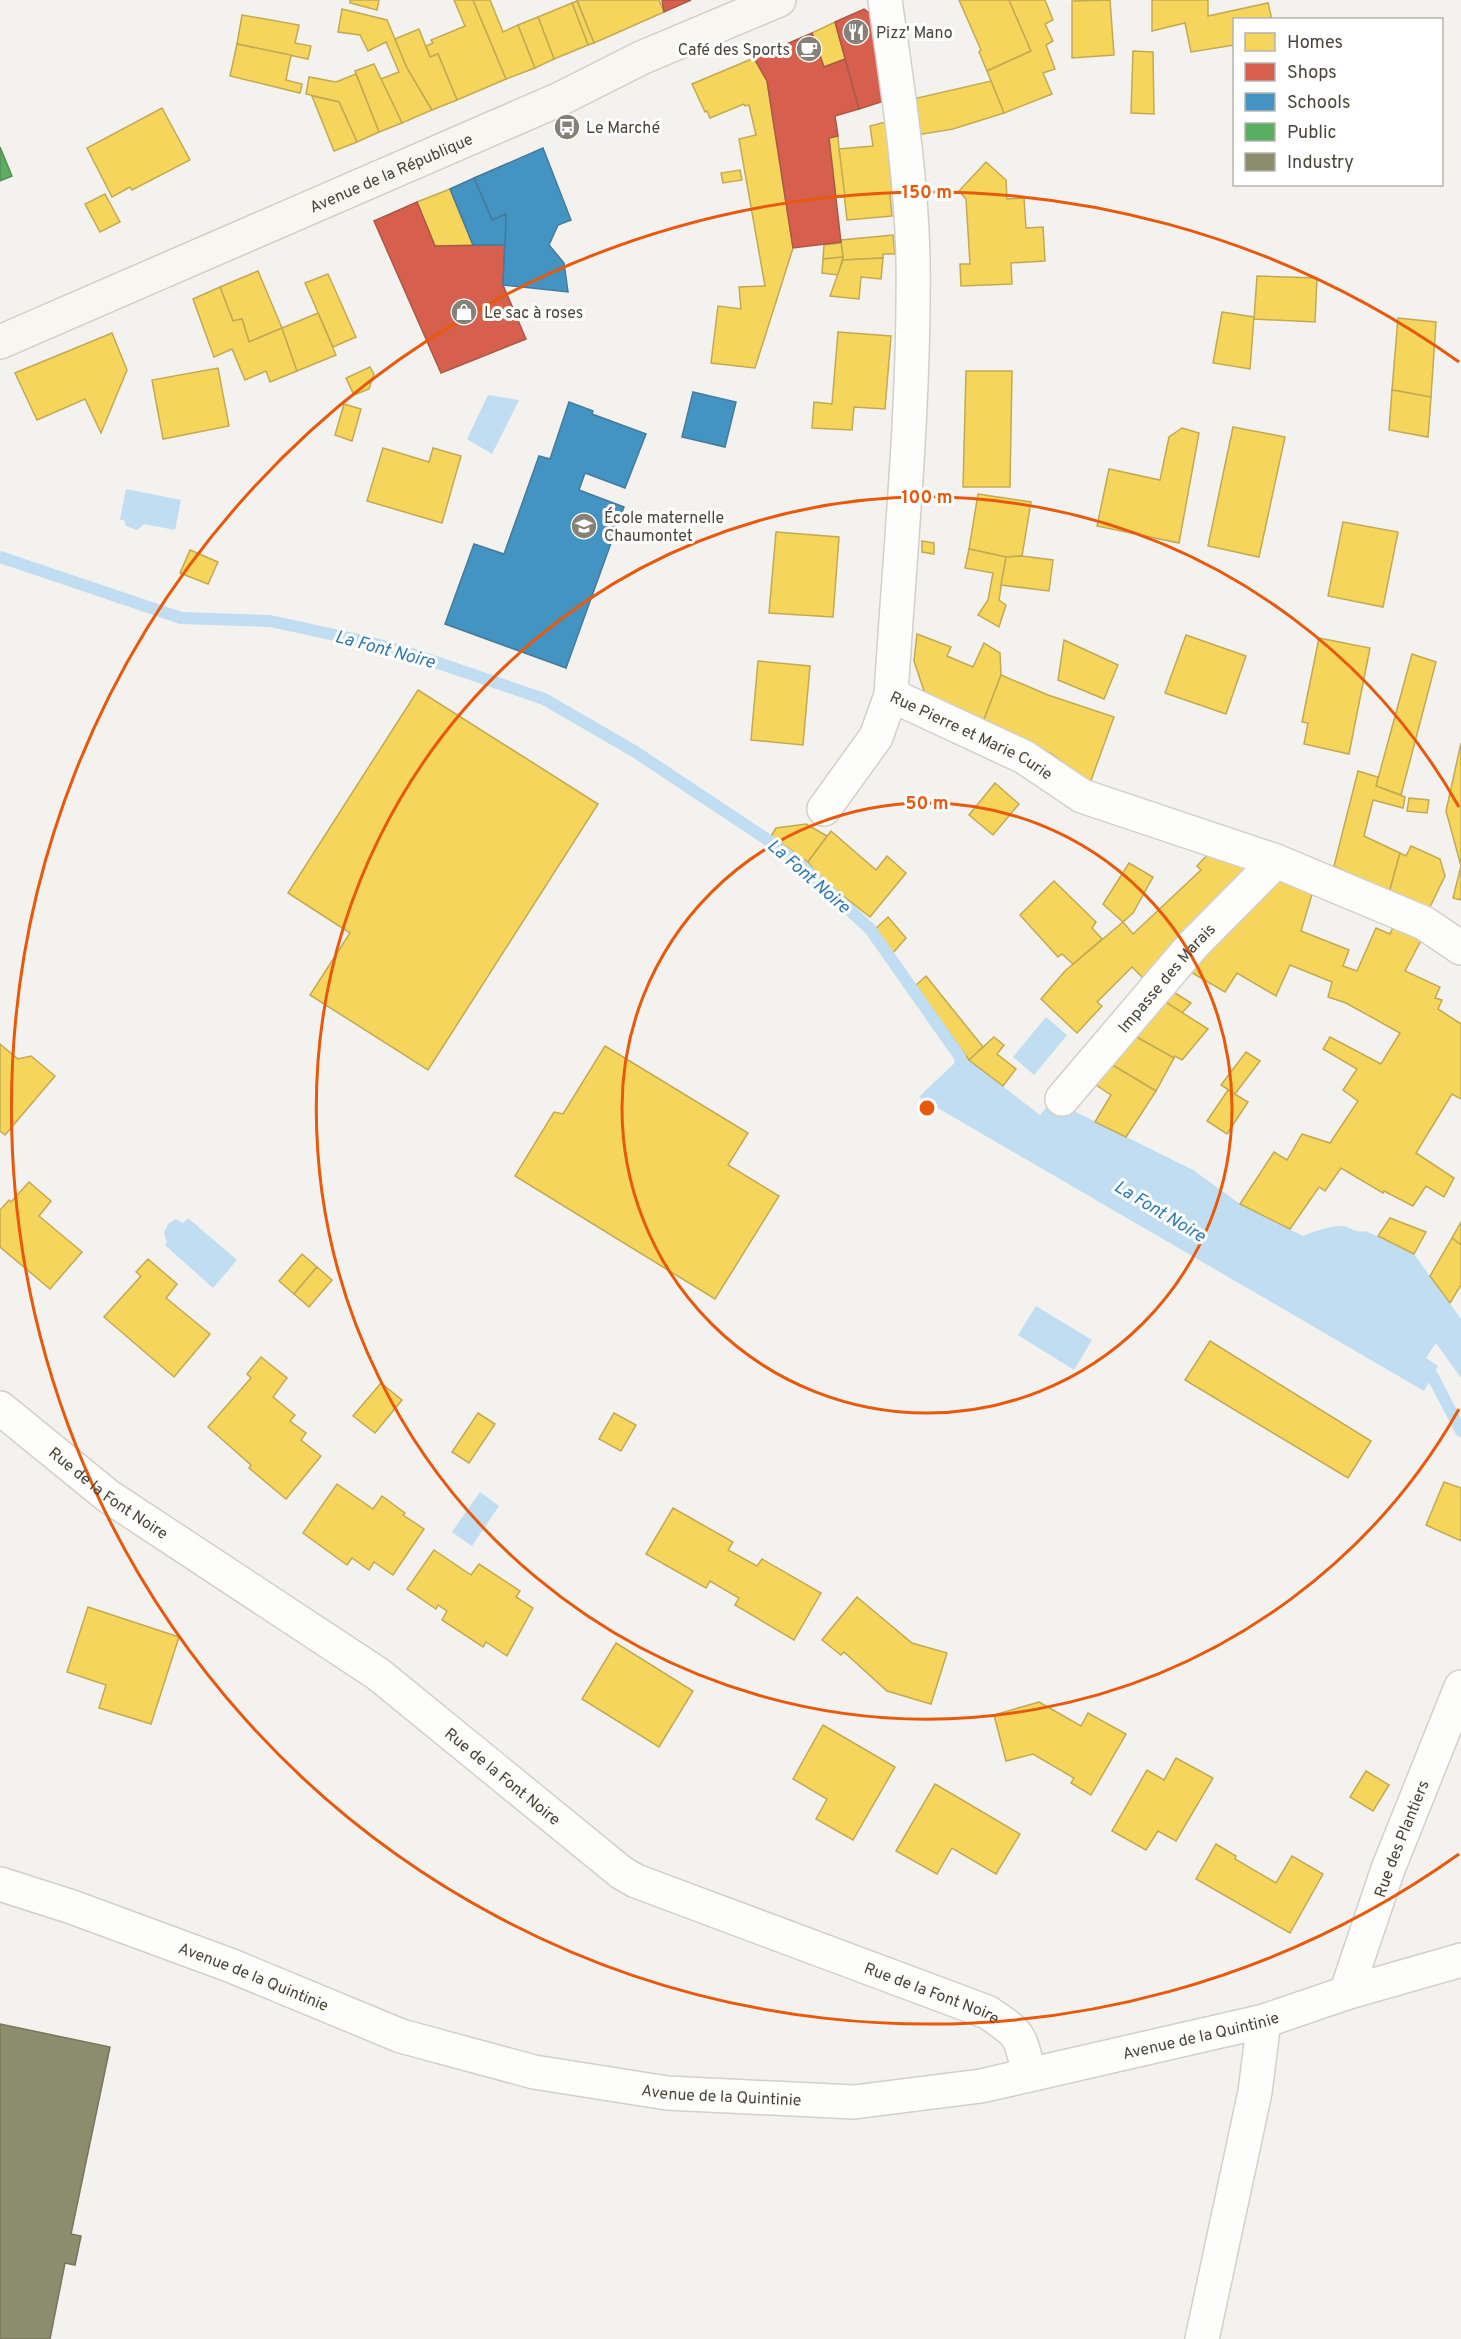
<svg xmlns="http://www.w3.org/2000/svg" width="1461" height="2339" font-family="Overpass,sans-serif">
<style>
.water{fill:#c0ddf1}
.homes{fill:#f6d55c;stroke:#c3aa52;stroke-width:1.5}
.shops{fill:#d6604d;stroke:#ac5847;stroke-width:1.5}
.schools{fill:#4393c3;stroke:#457b9a;stroke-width:1.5}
.public{fill:#5aae61;stroke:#568e55;stroke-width:1.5}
.industry{fill:#8c8c6e;stroke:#78765e;stroke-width:1.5}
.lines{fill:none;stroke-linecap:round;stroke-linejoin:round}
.stream{stroke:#c0ddf1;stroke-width:12}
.street-casing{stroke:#d2d0cb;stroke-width:36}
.secondary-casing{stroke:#d3cfc5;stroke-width:36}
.street{stroke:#fdfdfc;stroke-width:33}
.secondary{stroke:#f7f6f1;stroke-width:33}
.ring{fill:none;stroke:#e8590c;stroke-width:3}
.labels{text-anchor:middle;stroke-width:6;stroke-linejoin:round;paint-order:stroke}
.poi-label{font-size:16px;fill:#4b4439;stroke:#fff;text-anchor:start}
.street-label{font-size:16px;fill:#4b4439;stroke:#fff}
.water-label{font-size:18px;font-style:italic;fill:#2e7ab2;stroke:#fff}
.centre{fill:#e8590c;stroke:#fff;stroke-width:3}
.ring-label{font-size:18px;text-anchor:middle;font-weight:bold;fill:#e8590c;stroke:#fff;stroke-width:6;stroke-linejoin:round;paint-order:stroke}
</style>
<rect width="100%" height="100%" fill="#f4f2ee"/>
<g class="water">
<polygon points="488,395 519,400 492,454 467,439"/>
<polygon points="126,489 181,500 175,530 144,524 137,530 126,526 124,520 120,520"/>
<polygon points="1046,1017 1067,1035 1034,1075 1013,1057"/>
<path d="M965 1053 969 1060 1040 1115 1053 1099 1068 1108 1193 1170 1240 1204 1303 1236C1315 1231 1329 1226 1342 1226 1351 1227 1357 1234 1366 1231L1414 1254 1461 1319V1378L1436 1343 1426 1358 1438 1366 1424 1391 919 1097Z"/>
<polygon points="188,1218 237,1260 213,1288 165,1245 167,1242 164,1233 168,1224 176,1219 183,1223"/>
<polygon points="1036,1306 1092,1340 1074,1370 1018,1335"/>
<polygon points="480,1492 499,1506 472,1546 452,1532"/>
</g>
<g class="homes">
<polygon points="350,0 379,0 377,10 350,3"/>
<polygon points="454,0 473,0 506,79 457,100 438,54 430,57 426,46 433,43 431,40 465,26"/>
<polygon points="473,0 490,0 503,32 518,25 535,68 506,79"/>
<polygon points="577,0 659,0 664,12 594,43"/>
<polygon points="959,0 1009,0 1031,51 987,71 979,52 981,50"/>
<polygon points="1009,0 1045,0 1053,20 1045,24 1053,41 1046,45 1055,69 1043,73 1052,94 1004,113 987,71 1031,51"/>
<polygon points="1110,0 1114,55 1072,58 1072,1"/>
<polygon points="1152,0 1208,0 1208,16 1268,3 1272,20 1234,20 1234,45 1191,52 1185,23 1152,31"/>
<polygon points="577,1 594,43 588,45 572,3"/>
<polygon points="572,3 588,45 554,59 538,17"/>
<polygon points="342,9 387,20 407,68 432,110 402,123 381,79 399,72 386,42 368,51 360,35 338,32"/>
<polygon points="242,15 299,25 295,43 311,46 308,59 237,44"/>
<polygon points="538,17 554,59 535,68 518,25"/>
<polygon points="835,22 845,59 824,67 812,33"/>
<polygon points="419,29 430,57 438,54 457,100 432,110 407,68 395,39"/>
<polygon points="237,44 291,55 286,80 302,84 300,93 230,76"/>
<polygon points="1133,51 1153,52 1154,114 1131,113"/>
<polygon points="754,58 767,81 793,248 755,368 711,363 718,306 741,309 739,287 765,286 739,139 756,135 749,105 745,106 744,104 710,118 707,111 705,112 692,84"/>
<polygon points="374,64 402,123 379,132 355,71"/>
<polygon points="356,74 379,132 357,142 339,102 306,94 309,77 336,82"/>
<polygon points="991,81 1004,113 953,129 917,135 913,99"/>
<polygon points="312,96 339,102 357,142 334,151"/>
<polygon points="162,108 190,160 132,190 130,187 112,197 87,148"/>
<polygon points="886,122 892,193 890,193 892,216 847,220 839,149 873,146 870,126"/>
<polygon points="838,136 839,149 845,197 836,197 829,138"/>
<polygon points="986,162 1006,180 1007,199 1024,198 1026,228 1043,227 1045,261 1011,263 1012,284 961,286 960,264 970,264 966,199 959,191"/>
<polygon points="740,170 742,180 723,183 721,173"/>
<polygon points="450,189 473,245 435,246 417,202"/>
<polygon points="105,194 120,222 100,232 85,204"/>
<polygon points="893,235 895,254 883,254 883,258 843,260 841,240"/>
<polygon points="841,243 843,257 823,259 824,245"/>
<polygon points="843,257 838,275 822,273 823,259"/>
<polygon points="883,258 881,279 861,277 859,299 830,296 843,260"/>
<polygon points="258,271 282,328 249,342 242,319 233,321 220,287"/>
<polygon points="328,274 356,337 333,347 305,283"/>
<polygon points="1257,276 1317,278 1315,322 1254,319"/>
<polygon points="220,287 233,321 242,319 249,342 282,328 297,371 270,382 266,371 245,380 232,349 214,357 193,299"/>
<polygon points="1222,312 1254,317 1250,369 1213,363"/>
<polygon points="318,313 336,355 297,371 282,328"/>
<polygon points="1398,318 1436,322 1431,397 1392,390"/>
<polygon points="838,332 891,336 885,409 854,407 852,430 812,428 814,402 832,404"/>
<polygon points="112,333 127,370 101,433 85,399 37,420 15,373"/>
<polygon points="370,367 374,374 369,389 354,395 346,378"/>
<polygon points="218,368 229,426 163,439 152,380"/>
<polygon points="966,371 1012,371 1010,487 963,487"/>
<polygon points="1392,390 1431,397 1428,437 1389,430"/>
<polygon points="344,404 361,409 352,441 335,435"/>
<polygon points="1233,427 1285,437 1259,557 1208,546"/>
<polygon points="1182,428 1199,433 1179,543 1097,526 1109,469 1160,480 1169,437"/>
<polygon points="383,448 429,462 433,448 461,456 442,523 367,501"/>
<polygon points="978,494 1031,502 1022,556 1006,557 969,549"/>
<polygon points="1343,522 1398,532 1383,607 1328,596"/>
<polygon points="776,532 839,537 833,617 769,613"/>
<polygon points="922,541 934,543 934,554 922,552"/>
<polygon points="969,549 1006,557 999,600 1006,605 999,627 978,615 988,600 993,573 965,568"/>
<polygon points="190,550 218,562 208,584 180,573"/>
<polygon points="1022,556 1053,560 1049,591 1001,585 1006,557"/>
<polygon points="917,634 951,647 947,656 973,667 984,643 1000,653 1001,675 983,722 925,694 914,661"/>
<polygon points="1186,635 1246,656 1226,714 1165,693"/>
<polygon points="1319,638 1370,648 1349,754 1304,744 1308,723 1302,722"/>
<polygon points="1064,640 1118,665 1104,699 1058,680"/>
<polygon points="1412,654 1436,662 1401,795 1376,786"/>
<polygon points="758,661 810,666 803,745 751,740"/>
<polygon points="1001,675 1048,695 1114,717 1090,783 1050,753 983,722"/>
<polygon points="418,690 598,804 428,1070 310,995 350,933 288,893"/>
<polygon points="1461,743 1461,900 1453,898 1461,866 1446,811"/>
<polygon points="1358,771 1378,777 1376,786 1405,797 1403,808 1373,800 1364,836 1400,853 1389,893 1334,866"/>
<polygon points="995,783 1019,804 993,835 969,815"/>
<polygon points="1409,798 1429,800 1427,813 1407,811"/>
<polygon points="806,824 827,836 808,862 771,836 776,828"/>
<polygon points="831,831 876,870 887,856 906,873 870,917 819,877 808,862"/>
<polygon points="1411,846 1440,859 1445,876 1428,911 1389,893 1400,853 1406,856"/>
<polygon points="1208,854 1253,869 1148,983 1132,967 1097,1002 1102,1006 1077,1033 1041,999 1065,971 1123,922 1133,934 1201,870 1197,866"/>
<polygon points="1129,863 1153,877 1133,913 1123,922 1103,904"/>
<polygon points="1278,874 1314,888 1301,931 1349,950 1343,966 1357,971 1376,928 1390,934 1395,923 1424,935 1405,971 1440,987 1435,998 1442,1000 1438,1009 1461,1024 1461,1099 1452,1094 1416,1153 1454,1178 1444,1197 1426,1186 1413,1206 1384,1191 1383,1193 1341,1168 1325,1191 1319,1187 1290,1229 1240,1204 1274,1152 1287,1160 1302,1134 1330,1143 1358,1101 1343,1090 1357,1069 1323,1049 1330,1037 1381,1064 1400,1033 1346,1003 1328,997 1332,982 1290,965 1276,996 1237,973 1225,992 1189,971"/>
<polygon points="1054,881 1096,922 1092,928 1102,939 1073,964 1062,954 1058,957 1020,915"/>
<polygon points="888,917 906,938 892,954 874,930"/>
<polygon points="926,976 983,1047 969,1060 915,986"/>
<polygon points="1172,991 1191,1003 1182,1013 1164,1001"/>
<polygon points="1164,1001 1208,1029 1182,1060 1175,1056 1174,1058 1133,1035"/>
<polygon points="1133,1035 1174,1058 1156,1091 1109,1063"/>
<polygon points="994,1037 1004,1045 997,1054 1016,1069 1003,1086 969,1060"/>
<polygon points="0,1044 18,1059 31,1056 55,1076 5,1135 0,1131"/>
<polygon points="605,1046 748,1133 728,1165 779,1196 715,1299 515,1176 554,1112 563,1114"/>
<polygon points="1246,1052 1260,1061 1235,1094 1221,1085"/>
<polygon points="1109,1063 1156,1091 1126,1137 1095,1122 1111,1095 1096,1085"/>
<polygon points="1228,1090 1248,1102 1227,1134 1207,1121"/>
<polygon points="29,1182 51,1201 39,1216 82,1252 50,1289 0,1247 0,1210 9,1200 11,1202"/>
<polygon points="1390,1218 1426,1232 1414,1254 1378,1236"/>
<polygon points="1461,1222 1461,1245 1452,1238"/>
<polygon points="1452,1238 1461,1245 1461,1285 1450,1303 1430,1276"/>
<polygon points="302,1254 317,1267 294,1294 279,1281"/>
<polygon points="148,1259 177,1284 166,1298 210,1334 174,1377 104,1317 141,1276 136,1272"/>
<polygon points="317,1267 332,1280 309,1307 294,1294"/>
<polygon points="1210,1341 1371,1441 1348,1478 1185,1380"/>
<polygon points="261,1357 287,1378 273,1397 295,1415 290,1421 306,1433 301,1440 321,1456 286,1499 249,1468 251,1465 208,1427 251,1378 247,1374"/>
<polygon points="381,1383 402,1400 375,1433 353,1416"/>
<polygon points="478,1413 495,1424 469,1463 452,1452"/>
<polygon points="614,1413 636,1425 621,1451 599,1439"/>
<polygon points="1444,1482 1461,1488 1461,1541 1426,1525"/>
<polygon points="337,1484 373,1509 382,1496 405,1513 403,1515 424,1529 393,1575 374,1562 369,1570 352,1558 347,1565 303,1533"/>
<polygon points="673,1508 733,1542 728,1550 757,1566 762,1559 821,1593 794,1640 735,1605 739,1598 710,1581 706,1588 646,1554"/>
<polygon points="434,1550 471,1575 479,1564 520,1591 516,1597 533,1608 507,1656 486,1642 483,1647 442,1620 447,1611 438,1605 436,1609 407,1589"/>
<polygon points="857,1597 912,1643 947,1653 931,1704 887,1691 844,1652 841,1655 822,1640"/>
<polygon points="88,1607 179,1637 151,1724 99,1708 106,1685 67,1672"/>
<polygon points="616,1643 693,1691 659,1747 582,1699"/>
<polygon points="1039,1702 1081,1726 1088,1713 1126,1734 1091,1795 1071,1783 1074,1778 1033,1754 1006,1761 994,1715"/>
<polygon points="823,1725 895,1767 853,1840 816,1819 827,1799 793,1779"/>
<polygon points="1176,1758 1213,1778 1176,1841 1158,1831 1146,1850 1112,1831 1147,1770 1164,1780"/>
<polygon points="1366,1771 1389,1785 1373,1811 1350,1797"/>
<polygon points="935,1784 1020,1834 996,1874 952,1848 937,1874 896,1851"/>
<polygon points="1216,1844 1236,1856 1235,1859 1276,1883 1292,1856 1323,1874 1290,1933 1196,1879"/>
</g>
<g class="shops">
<polygon points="662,0 691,0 664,12"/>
<polygon points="864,9 872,15 884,101 859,109 835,22"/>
<polygon points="812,33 824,67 845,59 859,109 835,116 838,136 829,138 841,242 793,248 767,81 754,58"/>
<polygon points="417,202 435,246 505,245 503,285 526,339 441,373 374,221"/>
</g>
<g class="schools">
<polygon points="543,148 571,220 558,225 549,245 564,263 568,292 503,285 506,214 492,220 474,178"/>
<polygon points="474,178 492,220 506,214 505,245 473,245 450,189"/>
<polygon points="693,392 736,402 725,447 682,437"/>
<polygon points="569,402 593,411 592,414 646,434 625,488 585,473 579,490 624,507 566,668 445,624 474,544 504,554 539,456 550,459"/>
</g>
<polygon class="public" points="0,147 12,176 0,181"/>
<polygon class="industry" points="0,2024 110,2047 71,2234 81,2236 75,2265 65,2263 50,2339 0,2339"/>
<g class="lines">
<g class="stream">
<polyline points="0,557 181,618 270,621 363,641 403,651 544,699 634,751 768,840 802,866 870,929 960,1057 961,1071"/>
<polyline points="1418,1368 1432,1375 1461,1431"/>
</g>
<g class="street-casing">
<g id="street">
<path id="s1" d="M891 695 1024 757 1082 796 1276 861 1424 923 1461 948"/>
<path d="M824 809 876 737 891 695C900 550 915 403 913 257 911 171 897 85 885 0"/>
<path id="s2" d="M1062 1099 1192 946 1276 861"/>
<path id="s3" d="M0 1408 108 1496 378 1674 622 1873 636 1881 987 2012C1022 2035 1020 2035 1029 2075"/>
<path id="s4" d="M0 1884 72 1907 232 1966 401 2036 534 2072 667 2093 854 2102 981 2086 1264 2021 1346 1993 1461 1960"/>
<path id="s5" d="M1346 1993 1388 1869 1461 1687"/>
<polyline points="1202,2339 1255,2092 1264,2021"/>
</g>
</g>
<g class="secondary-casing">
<g id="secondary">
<path id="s6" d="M0 342 560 99 641 58 779 0"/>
</g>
</g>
<use href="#street" class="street"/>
<use href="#secondary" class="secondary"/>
</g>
<g class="ring">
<circle cx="927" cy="1108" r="305"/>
<path d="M1459 1409A611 611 0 1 1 1459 807"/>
<path d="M1459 1854A916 916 0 1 1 1459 362"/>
</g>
<defs>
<g id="restaurant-disc" transform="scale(1.35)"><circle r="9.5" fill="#868178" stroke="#fff"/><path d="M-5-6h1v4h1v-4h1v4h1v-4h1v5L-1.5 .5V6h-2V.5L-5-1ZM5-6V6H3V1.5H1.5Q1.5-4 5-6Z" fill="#fff"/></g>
<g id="cafe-disc" transform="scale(1.35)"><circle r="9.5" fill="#868178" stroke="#fff"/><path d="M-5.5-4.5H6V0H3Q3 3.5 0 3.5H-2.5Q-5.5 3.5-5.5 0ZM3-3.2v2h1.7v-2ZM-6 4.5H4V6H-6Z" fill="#fff"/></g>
<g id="bus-disc" transform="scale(1.35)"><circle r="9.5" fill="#868178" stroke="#fff"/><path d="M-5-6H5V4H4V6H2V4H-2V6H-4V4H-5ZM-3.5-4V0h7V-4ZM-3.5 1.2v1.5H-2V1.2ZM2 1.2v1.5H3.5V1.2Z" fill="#fff"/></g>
<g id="shop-disc" transform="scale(1.35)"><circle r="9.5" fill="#868178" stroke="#fff"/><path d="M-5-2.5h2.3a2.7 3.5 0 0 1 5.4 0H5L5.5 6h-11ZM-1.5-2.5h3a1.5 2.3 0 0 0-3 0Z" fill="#fff"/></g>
<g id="school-disc" transform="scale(1.35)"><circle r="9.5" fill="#868178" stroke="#fff"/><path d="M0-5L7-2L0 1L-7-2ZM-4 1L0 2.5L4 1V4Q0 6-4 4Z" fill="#fff"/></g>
</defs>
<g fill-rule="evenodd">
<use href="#restaurant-disc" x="856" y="32"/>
<use href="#cafe-disc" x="809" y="49"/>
<use href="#bus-disc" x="567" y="127"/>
<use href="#shop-disc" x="464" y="312"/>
<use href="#school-disc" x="584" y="526"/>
</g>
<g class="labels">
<g class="poi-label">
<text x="876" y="38">Pizz' Mano</text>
<text x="790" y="55" text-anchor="end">Café des Sports</text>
<text x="586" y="133">Le Marché</text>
<text x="484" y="318">Le sac à roses</text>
<text x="604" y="523">École maternelle<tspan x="604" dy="18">Chaumontet</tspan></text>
</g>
<g class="street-label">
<text dy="6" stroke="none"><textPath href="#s6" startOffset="426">Avenue de la République</textPath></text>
<text dy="6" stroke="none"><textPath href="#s1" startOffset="90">Rue Pierre et Marie Curie</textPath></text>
<text dy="6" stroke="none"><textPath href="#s2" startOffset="160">Impasse des Marais</textPath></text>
<text dy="6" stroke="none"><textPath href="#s3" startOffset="138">Rue de la Font Noire</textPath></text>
<text dy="6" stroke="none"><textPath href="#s3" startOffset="624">Rue de la Font Noire</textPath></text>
<text dy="6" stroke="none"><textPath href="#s5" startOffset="164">Rue des Plantiers</textPath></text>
<text dy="6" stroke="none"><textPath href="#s4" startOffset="270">Avenue de la Quintinie</textPath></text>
<text dy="6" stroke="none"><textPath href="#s3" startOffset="1110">Rue de la Font Noire</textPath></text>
<text dy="6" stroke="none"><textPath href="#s4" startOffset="1242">Avenue de la Quintinie</textPath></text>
<text dy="6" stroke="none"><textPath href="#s4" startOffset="756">Avenue de la Quintinie</textPath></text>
</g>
<g class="water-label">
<text transform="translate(385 649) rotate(15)" y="6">La Font Noire</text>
<text transform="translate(809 876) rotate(41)" y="6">La Font Noire</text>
<text transform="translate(1160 1211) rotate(31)" y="6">La Font Noire</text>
</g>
</g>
<circle cx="927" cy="1108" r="9" class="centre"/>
<g class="ring-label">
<text x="927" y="198">150 m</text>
<text x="927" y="503">100 m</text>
<text x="927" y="809">50 m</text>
</g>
<rect x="1233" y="18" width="210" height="168" fill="#ffffff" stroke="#b7b4b0" stroke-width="1.5"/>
<rect x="1245" y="33" width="30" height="18" fill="#f6d55c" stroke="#b7b4b0" stroke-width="1.5"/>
<text x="1287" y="48" font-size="18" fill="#4b4439">Homes</text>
<rect x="1245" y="63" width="30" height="18" fill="#d6604d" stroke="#b7b4b0" stroke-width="1.5"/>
<text x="1287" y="78" font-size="18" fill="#4b4439">Shops</text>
<rect x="1245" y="93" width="30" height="18" fill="#4393c3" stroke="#b7b4b0" stroke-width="1.5"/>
<text x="1287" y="108" font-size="18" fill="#4b4439">Schools</text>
<rect x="1245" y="123" width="30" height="18" fill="#5aae61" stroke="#b7b4b0" stroke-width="1.5"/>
<text x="1287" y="138" font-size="18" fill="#4b4439">Public</text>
<rect x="1245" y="153" width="30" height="18" fill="#8c8c6e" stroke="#b7b4b0" stroke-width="1.5"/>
<text x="1287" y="168" font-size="18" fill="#4b4439">Industry</text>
</svg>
